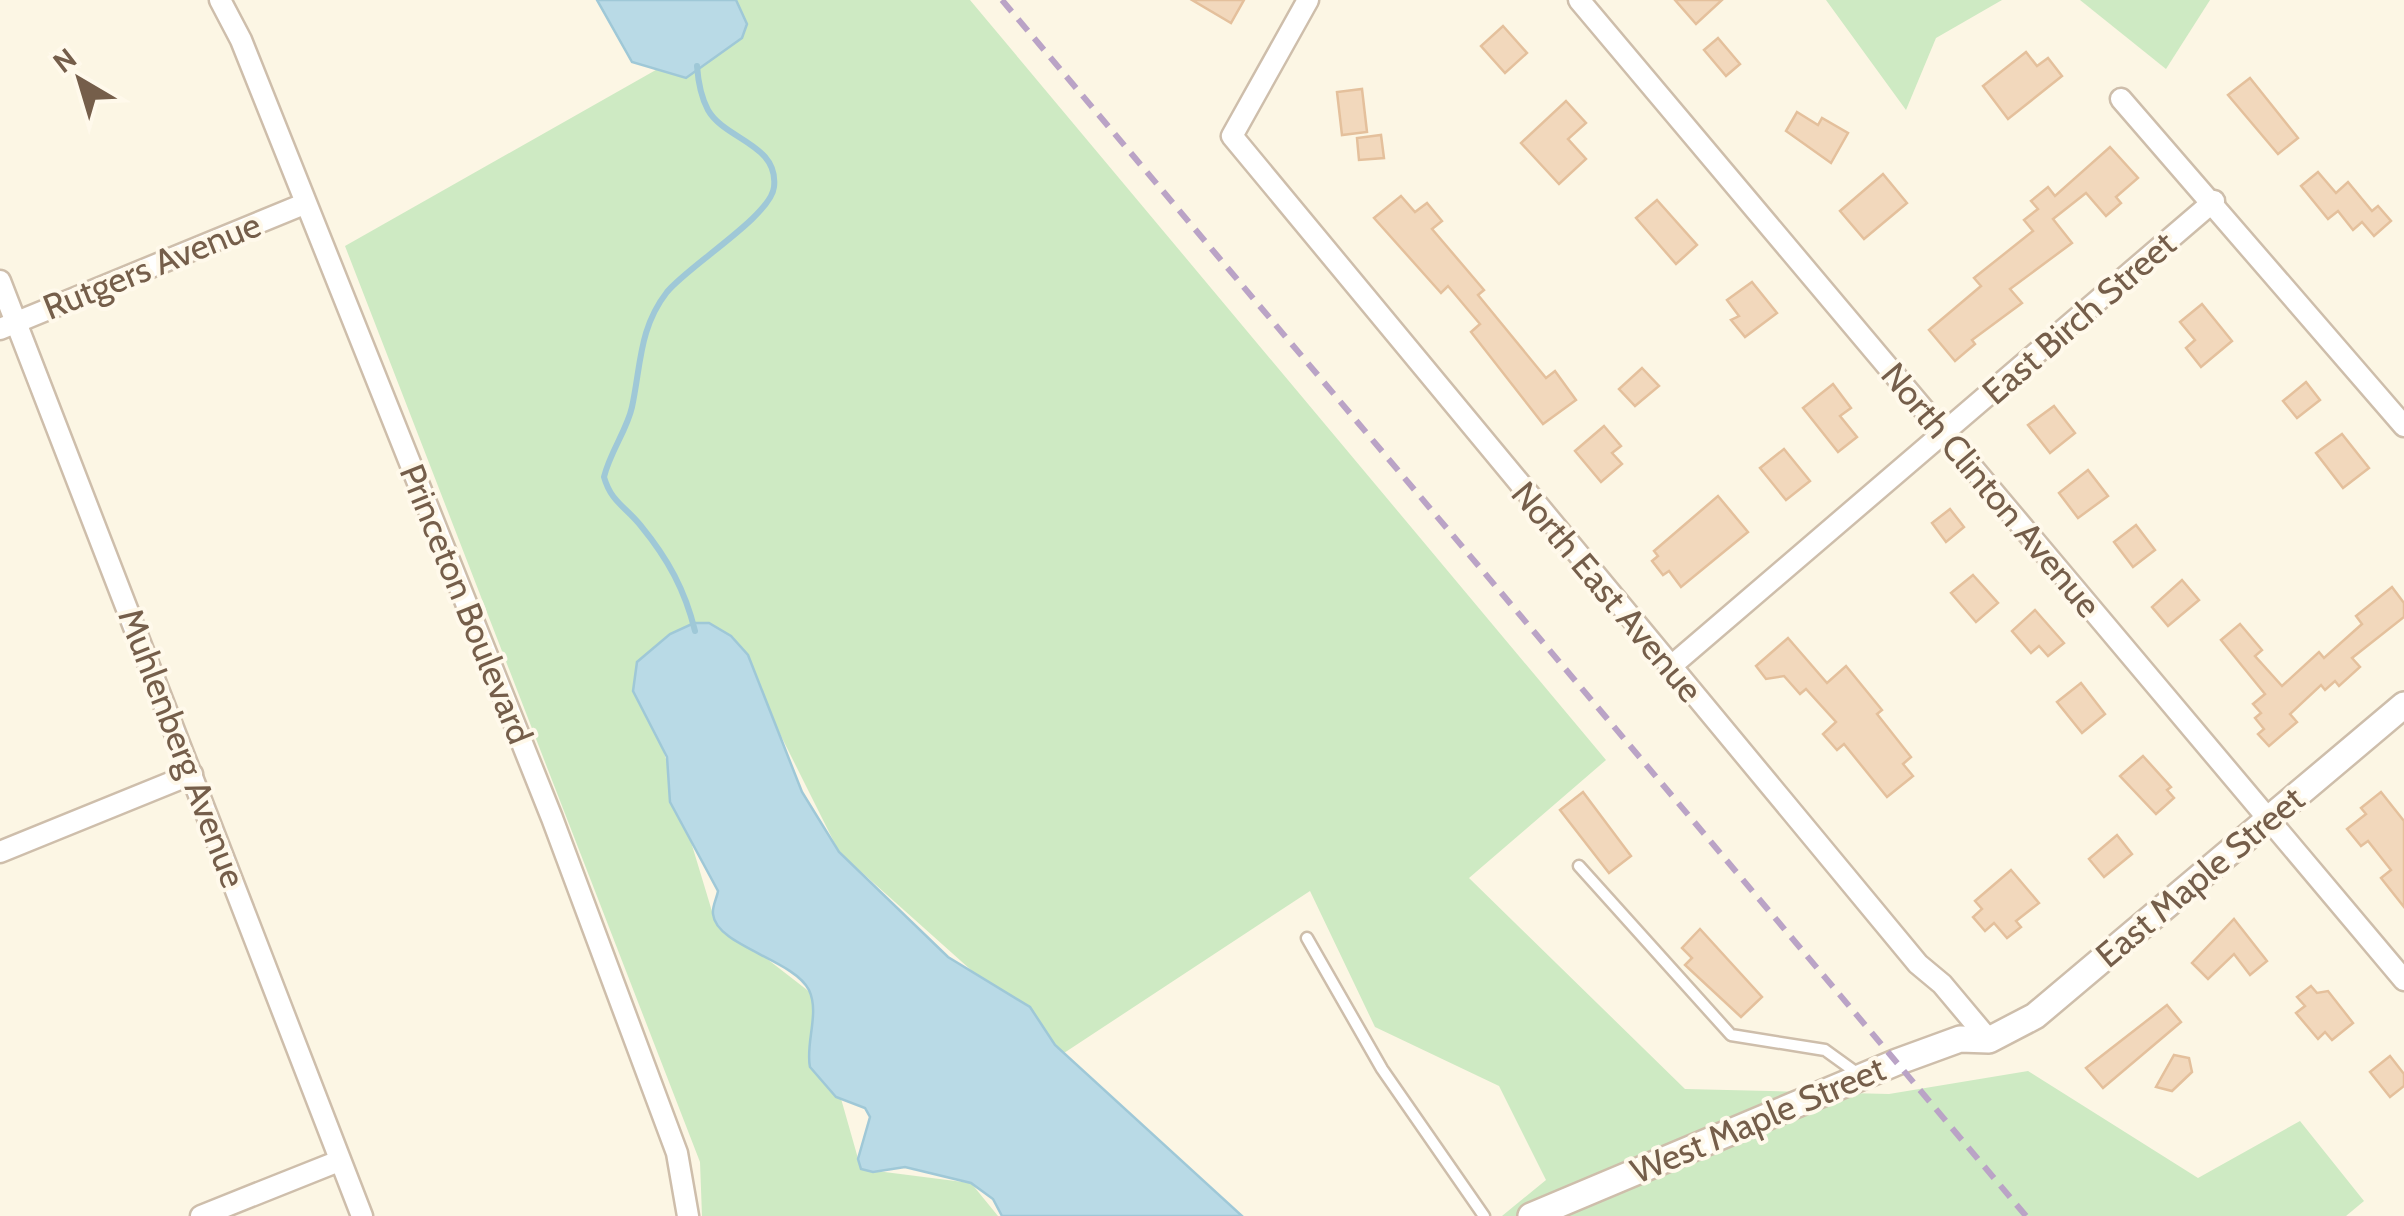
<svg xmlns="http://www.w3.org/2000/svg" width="2404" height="1216" font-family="Cabin,sans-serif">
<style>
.green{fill:#ceeac3}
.water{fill:#b9dae6;stroke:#9fc8d7;stroke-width:2.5}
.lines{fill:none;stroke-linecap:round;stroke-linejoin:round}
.stream{stroke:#9fc8d7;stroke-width:6}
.building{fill:#f2d8bc;stroke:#e4c09c;stroke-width:2.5}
.service-casing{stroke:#cebeab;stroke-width:15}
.minor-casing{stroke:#cebeab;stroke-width:25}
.tertiary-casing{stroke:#cebeab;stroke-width:30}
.service{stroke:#fff;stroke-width:10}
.minor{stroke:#fff;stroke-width:20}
.tertiary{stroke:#fff;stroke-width:25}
.rail{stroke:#baa3c6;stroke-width:6;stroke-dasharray:15 10;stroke-linecap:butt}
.labels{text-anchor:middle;stroke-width:8;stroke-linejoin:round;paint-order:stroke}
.street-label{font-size:35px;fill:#755e4a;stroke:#fff9eb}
</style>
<rect width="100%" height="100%" fill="#fcf6e4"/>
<g class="green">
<polygon points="662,0 970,0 1606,760 1469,878 1685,1089 1889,1094 2028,1071 2198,1178 2300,1121 2364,1201 2346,1216 1502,1216 1546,1180 1499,1086 1375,1027 1310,891 1064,1053 839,852 731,636 637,663 714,918 811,993 861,1169 971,1183 998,1216 702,1216 700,1162 345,246 677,58"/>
<polygon points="1826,0 2002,0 1936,38 1906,110"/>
<polygon points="2080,0 2210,0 2166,69"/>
</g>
<g class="water">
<polygon points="597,0 736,0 747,24 742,38 686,78 632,62"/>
<path d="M694 623H709L731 636 748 655 802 792 839 852 948 957 1030 1007 1055 1045 1242 1216H1002L993 1199 971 1183 905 1167 873 1172 861 1169 858 1159 870 1117 865 1108 836 1097 810 1067C805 1044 820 1013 809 990 793 959 716 946 713 914 712 906 717 898 718 891L670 802 667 757 633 691 637 662 670 634Z"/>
</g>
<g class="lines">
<path class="stream" d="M695 631C685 590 668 559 641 526 626 507 611 502 604 477 610 452 627 430 632 407 641 365 639 328 667 292 689 265 771 216 774 187 779 144 725 140 708 110 701 97 698 80 697 66"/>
</g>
<g class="building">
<polygon points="1192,0 1244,0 1231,23"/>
<polygon points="1675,0 1722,0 1696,24"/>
<polygon points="1503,26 1527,53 1505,73 1481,46"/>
<polygon points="1718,38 1740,64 1726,76 1704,50"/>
<polygon points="2026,52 2037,66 2048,58 2062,76 2008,119 1983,86"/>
<polygon points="2250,78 2298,138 2278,154 2228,95"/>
<polygon points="1362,89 1367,132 1342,135 1337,92"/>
<polygon points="1566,101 1586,123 1568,139 1586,159 1559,184 1521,143"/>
<polygon points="1797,112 1818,125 1822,118 1848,133 1831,163 1786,131"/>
<polygon points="1381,135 1384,158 1359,160 1357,138"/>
<polygon points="2110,147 2138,178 2116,197 2121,203 2106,216 2086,193 2053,219 2072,243 2010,289 2022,303 1972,340 1975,344 1955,361 1929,330 1981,286 1974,278 2033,231 2024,220 2038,209 2031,201 2048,187 2055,196"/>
<polygon points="2318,172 2336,193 2348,182 2372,211 2378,206 2391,221 2374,236 2362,222 2353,230 2338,211 2328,219 2301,186"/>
<polygon points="1883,174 1907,203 1864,239 1840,211"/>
<polygon points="1401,196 1415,212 1427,203 1442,221 1432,229 1484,290 1478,295 1546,378 1555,371 1576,400 1543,424 1471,332 1480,324 1448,286 1441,293 1374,218"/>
<polygon points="1657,200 1697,245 1676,264 1636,218"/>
<polygon points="1752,282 1777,313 1745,337 1731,320 1739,316 1727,300"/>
<polygon points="2202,304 2232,341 2201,367 2186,348 2195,340 2180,322"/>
<polygon points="1642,368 1659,386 1635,406 1619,389"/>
<polygon points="2306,382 2320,400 2297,418 2283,401"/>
<polygon points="1833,384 1851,408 1840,416 1857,437 1838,452 1803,408"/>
<polygon points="2054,406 2075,433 2050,453 2028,425"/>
<polygon points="1604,426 1621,446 1612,453 1622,464 1601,482 1575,451"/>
<polygon points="2342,434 2369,468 2343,488 2316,453"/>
<polygon points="1784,449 1810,481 1786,500 1760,468"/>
<polygon points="2088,470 2108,496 2078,518 2059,493"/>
<polygon points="1718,496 1748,532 1681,587 1669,571 1663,575 1652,561 1658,556 1654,551"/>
<polygon points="1950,509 1964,527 1946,542 1932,523"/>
<polygon points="2136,525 2155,550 2133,567 2114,542"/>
<polygon points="1973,575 1998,603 1976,622 1951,593"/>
<polygon points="2182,580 2199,600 2168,626 2152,607"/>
<polygon points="2392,587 2404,603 2404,617 2352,658 2360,667 2339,686 2335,681 2325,690 2321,685 2290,714 2297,722 2269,746 2258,734 2264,729 2255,718 2261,713 2253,704 2265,694 2221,640 2240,624 2262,650 2255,656 2282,686 2319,652 2324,658 2362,624 2356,616"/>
<polygon points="2035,610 2064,643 2048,656 2039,646 2031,653 2012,631"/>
<polygon points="1788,638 1827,683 1846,666 1882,710 1877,714 1911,757 1903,764 1913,776 1887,797 1844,744 1837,750 1823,734 1836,722 1806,689 1800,694 1784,676 1766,679 1756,666"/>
<polygon points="2081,683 2105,714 2082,733 2057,702"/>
<polygon points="2143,756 2171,787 2167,790 2174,798 2156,814 2120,776"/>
<polygon points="1583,792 1631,856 1609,873 1560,810"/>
<polygon points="2381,792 2404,821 2404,907 2381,878 2391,870 2368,841 2361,846 2347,829 2366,814 2361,808"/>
<polygon points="2117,835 2132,854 2104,877 2089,859"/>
<polygon points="2011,870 2039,903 2016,921 2021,927 2007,938 1994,923 1985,931 1973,917 1982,909 1975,901"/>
<polygon points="2234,919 2267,961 2250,975 2234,954 2208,979 2192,963"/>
<polygon points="1700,929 1762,997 1741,1017 1685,965 1692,958 1682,948"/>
<polygon points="2311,986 2317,993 2328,991 2353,1023 2332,1040 2325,1032 2318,1039 2296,1013 2305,1006 2297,997"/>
<polygon points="2167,1005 2181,1022 2103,1088 2086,1068"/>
<polygon points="2174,1055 2189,1058 2192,1072 2172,1091 2156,1087"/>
<polygon points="2390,1056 2404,1074 2404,1086 2390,1097 2370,1072"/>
</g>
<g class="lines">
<g class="service-casing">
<g id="service">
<polyline points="1579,866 1731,1035 1825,1050 1861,1076"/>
<polyline points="1307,938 1382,1069 1484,1216"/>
</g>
</g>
<g class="minor-casing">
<g id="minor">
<polyline points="220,0 241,40 552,818 677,1153 688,1216"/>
<polyline points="1308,0 1232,136 1918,964 1942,984 1989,1040"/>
<polyline points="1579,0 2404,980"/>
<polyline points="2121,99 2404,426"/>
<polyline points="0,281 362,1216"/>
<polyline points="0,329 304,204"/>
<polyline points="1669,668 2214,201"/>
<polyline points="0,852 192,774"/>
<polyline points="201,1216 339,1161"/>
</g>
</g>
<g class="tertiary-casing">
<polyline id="tertiary" points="1531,1216 1897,1062 1960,1039 1989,1040 2035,1016 2404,705"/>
</g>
<use href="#service" class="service"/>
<use href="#minor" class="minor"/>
<use href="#tertiary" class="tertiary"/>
<polyline class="rail" points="1002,0 2026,1216"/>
</g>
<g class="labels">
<g class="street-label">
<text transform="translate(152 266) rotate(-22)" y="12">Rutgers Avenue</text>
<text transform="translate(2079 318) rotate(-41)" y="12">East Birch Street</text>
<text transform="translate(1991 490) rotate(50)" y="12">North Clinton Avenue</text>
<text transform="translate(1607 592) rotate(50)" y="12">North East Avenue</text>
<text transform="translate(466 604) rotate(68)" y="12">Princeton Boulevard</text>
<text transform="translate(182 748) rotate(69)" y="12">Muhlenberg Avenue</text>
<text transform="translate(2200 877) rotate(-40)" y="12">East Maple Street</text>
<text transform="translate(1758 1120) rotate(-23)" y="12">West Maple Street</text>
</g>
</g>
<g transform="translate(80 80) rotate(322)" stroke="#fff9eb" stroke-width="8" paint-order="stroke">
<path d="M0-8L18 38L0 25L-18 38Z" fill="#755e4a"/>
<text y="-15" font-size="28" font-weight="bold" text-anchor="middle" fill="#755e4a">N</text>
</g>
</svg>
